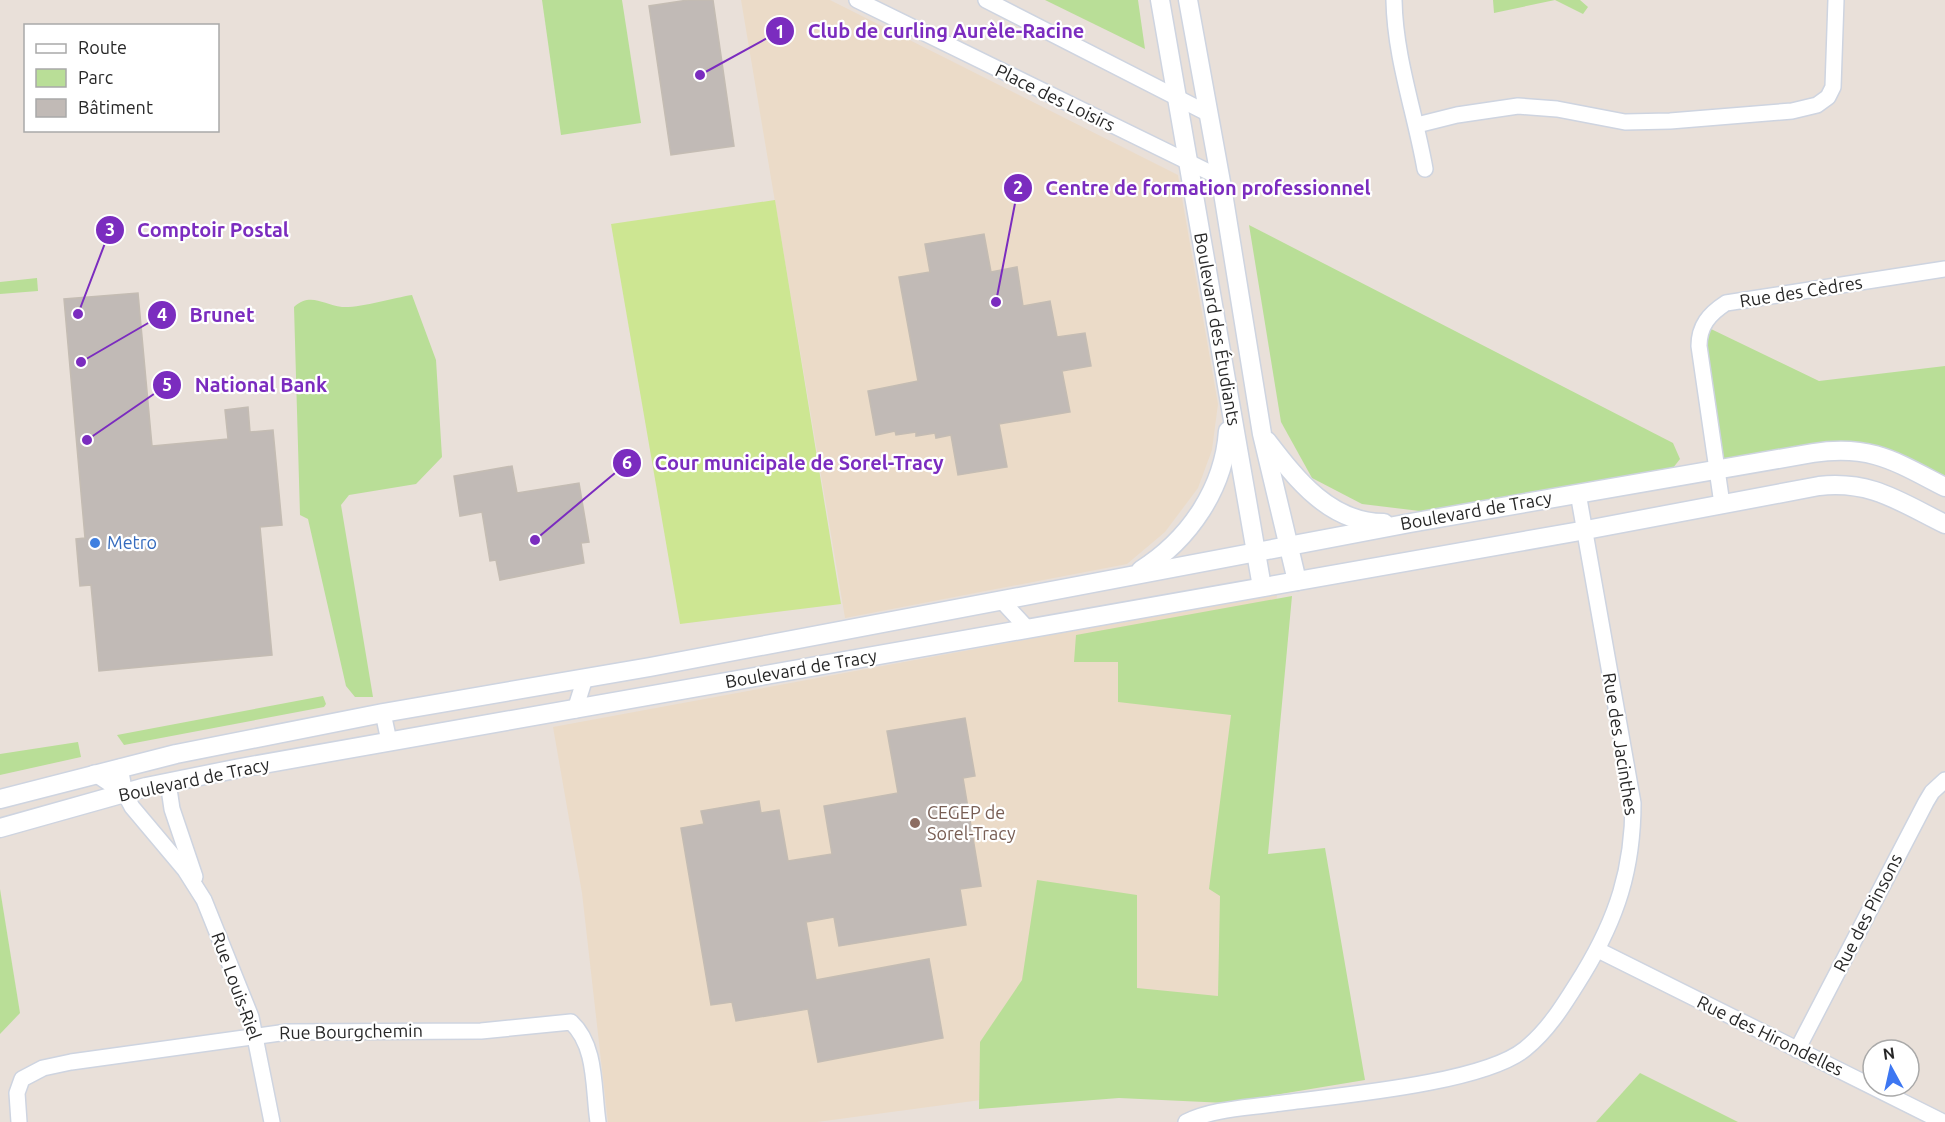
<svg xmlns="http://www.w3.org/2000/svg" width="1945" height="1122" font-family="Ubuntu,sans-serif">
<style>
.education{fill:#ebdbc8}
.green{fill:#b9de97}
.pitch{fill:#cde692}
.building{fill:#c1bab6;stroke:#c4bcb3;stroke-width:1.5}
.lines{fill:none;stroke-linecap:round;stroke-linejoin:round}
.minor-casing{stroke:#ced4e0;stroke-width:18}
.tertiary-casing{stroke:#ced4e0;stroke-width:21}
.minor{stroke:#fff;stroke-width:15}
.tertiary{stroke:#fff;stroke-width:18}
.shop-dot{fill:#3f7fe0;stroke:#fff;stroke-width:2}
.education-dot{fill:#8d6e63;stroke:#fff;stroke-width:2}
.labels{text-anchor:middle;stroke-width:4.5;stroke-linejoin:round;paint-order:stroke}
.street-label{font-size:18px;fill:#272727;stroke:#fff}
.shop-label{font-size:18px;fill:#366cbe;stroke:#fff;text-anchor:start}
.education-label{font-size:18px;fill:#785e54;stroke:#fff;text-anchor:start}
.leader{fill:none;stroke:#7b2cbf;stroke-width:2}
.callout-dot{fill:#7b2cbf;stroke:#fff;stroke-width:2}
.mark-label{font-size:18px;text-anchor:middle;font-weight:bold;fill:#fff}
.callout-label{font-size:20px;text-anchor:middle;font-weight:bold;fill:#7b2cbf;stroke:#fff;stroke-width:4.5;stroke-linejoin:round;paint-order:stroke}
</style>
<rect width="100%" height="100%" fill="#e9e0d9"/>
<g class="education">
<polygon points="741,0 830,0 1178,175 1218,404 1212,450 1198,488 1165,532 1127,564 845,618"/>
<polygon points="1277,593 1241,1065 817,1122 608,1122 582,893 553,727"/>
</g>
<g class="green">
<polygon points="542,0 622,0 641,123 561,135"/>
<polygon points="1045,0 1138,0 1145,49"/>
<polygon points="1493,0 1580,0 1588,7 1583,14 1555,0 1494,13"/>
<polygon points="1249,225 1673,443 1680,459 1673,468 1503,503 1428,512 1362,504 1312,478 1281,422"/>
<polygon points="37,278 38,291 0,294 0,282"/>
<path d="M412 295 436 360 442 457 416 484 349 495 341 505 373 697H355L346 686 308 519 300 515 294 307C311 292 323 305 342 307 361 308 393 298 412 295Z"/>
<polygon points="1711,329 1819,381 1945,366 1945,479 1881,449 1722,462 1705,341"/>
<polygon points="1292,596 1268,854 1325,848 1365,1080 1226,1103 1119,1098 979,1109 980,1042 1022,980 1037,880 1137,895 1137,988 1218,996 1220,896 1209,889 1231,715 1118,702 1118,662 1074,662 1076,635"/>
<polygon points="323,696 326,704 324,707 124,745 117,735"/>
<polygon points="78,742 81,757 0,775 0,754"/>
<polygon points="0,889 20,1013 0,1034"/>
<polygon points="1640,1073 1738,1122 1596,1122"/>
</g>
<polygon class="pitch" points="775,200 841,604 680,624 611,224"/>
<g class="building">
<polygon points="688,0 713,0 734,146 671,155 649,6"/>
<polygon points="984,234 991,272 1017,267 1023,306 1050,301 1057,337 1085,333 1091,366 1062,371 1070,412 999,424 1007,467 958,475 951,435 936,438 935,433 916,436 916,432 896,435 895,431 876,435 868,391 918,381 899,277 930,272 925,244"/>
<polygon points="138,293 152,446 228,439 225,410 248,407 250,432 273,430 282,525 260,527 272,655 99,671 91,585 80,586 76,539 85,538 64,299"/>
<polygon points="512,466 517,493 579,483 589,542 581,543 584,563 500,580 496,560 490,561 482,512 460,516 454,476"/>
<polygon points="965,718 975,776 963,778 981,886 960,889 966,925 839,946 834,917 806,922 816,980 929,959 943,1038 818,1062 808,1009 736,1021 732,1002 711,1005 681,828 704,824 701,811 759,801 761,813 779,810 788,861 832,854 824,806 898,793 887,731"/>
</g>
<g class="lines">
<g class="minor-casing">
<g id="minor">
<polyline points="857,0 1221,178"/>
<polyline points="986,0 1209,114"/>
<path d="M1394 0C1395 58 1415 112 1425 169"/>
<polyline points="1417,125 1457,115 1518,106 1557,109 1625,122 1670,121 1792,111 1817,105 1828,97 1833,87 1836,0"/>
<path d="M1722 504 1699 346C1699 326 1709 314 1726 303L1945 269"/>
<polyline points="1001,600 1027,628"/>
<polyline points="575,710 585,678"/>
<polyline points="383,713 389,741"/>
<polyline points="120,767 125,794 132,807 185,870 204,900 251,1017 272,1122"/>
<polyline points="94,773 125,794"/>
<polyline points="168,782 172,809 195,877"/>
<polyline points="1598,950 1943,1122"/>
<polyline points="1797,1050 1926,802 1932,792 1945,780"/>
<path d="M19 1122 17 1093 22 1079 43 1068 71 1062 287 1032 481 1031 571 1022C597 1046 593 1089 598 1122"/>
<path d="M1186 1122C1212 1109 1246 1108 1274 1104 1333 1096 1482 1084 1525 1049 1550 1029 1566 1001 1583 974 1617 918 1633 869 1633 803L1578 493"/>
</g>
</g>
<g class="tertiary-casing">
<g id="tertiary">
<polyline points="1160,0 1262,587"/>
<polyline points="1188,0 1223,193 1262,434 1297,581"/>
<path d="M1267 441C1297 480 1330 523 1384 523"/>
<path d="M1141 570C1190 539 1224 488 1228 431"/>
<path d="M0 799 176 754 383 713 650 667 1410 523 1813 453C1871 444 1896 462 1945 487"/>
<path d="M0 828 146 787 240 768 1586 530 1819 486C1871 480 1900 502 1945 524"/>
</g>
</g>
<use href="#minor" class="minor"/>
<use href="#tertiary" class="tertiary"/>
</g>
<circle class="shop-dot" cx="95" cy="543" r="6"/>
<circle class="education-dot" cx="915" cy="823" r="6"/>
<g class="labels">
<g class="street-label">
<text transform="translate(1055 98) rotate(26)" y="6">Place des Loisirs</text>
<text transform="translate(1801 292) rotate(-9)" y="6">Rue des Cèdres</text>
<text transform="translate(1217 329) rotate(80)" y="6">Boulevard des Étudiants</text>
<text transform="translate(1476 511) rotate(-10)" y="6">Boulevard de Tracy</text>
<text transform="translate(801 669) rotate(-10)" y="6">Boulevard de Tracy</text>
<text transform="translate(1620 744) rotate(81)" y="6">Rue des Jacinthes</text>
<text transform="translate(194 780) rotate(-12)" y="6">Boulevard de Tracy</text>
<text transform="translate(1868 913) rotate(-63)" y="6">Rue des Pinsons</text>
<text transform="translate(236 986) rotate(70)" y="6">Rue Louis-Riel</text>
<text transform="translate(351 1032) rotate(-1)" y="6">Rue Bourgchemin</text>
<text transform="translate(1770 1036) rotate(26)" y="6">Rue des Hirondelles</text>
</g>
<g class="shop-label">
<text x="107" y="549">Metro</text>
</g>
<g class="education-label">
<text x="927" y="819">CEGEP de<tspan x="927" dy="21">Sorel-Tracy</tspan></text>
</g>
</g>
<path class="leader" d="M700 75L780 31M996 302L1018 188M78 314L110 230M81 362L162 315M87 440L167 385M535 540L627 463"/>
<g class="callout-dot">
<circle cx="700" cy="75" r="6"/>
<circle cx="996" cy="302" r="6"/>
<circle cx="78" cy="314" r="6"/>
<circle cx="81" cy="362" r="6"/>
<circle cx="87" cy="440" r="6"/>
<circle cx="535" cy="540" r="6"/>
<circle cx="780" cy="31" r="15"/>
<circle cx="1018" cy="188" r="15"/>
<circle cx="110" cy="230" r="15"/>
<circle cx="162" cy="315" r="15"/>
<circle cx="167" cy="385" r="15"/>
<circle cx="627" cy="463" r="15"/>
</g>
<g class="mark-label">
<text x="780" y="38">1</text>
<text x="1018" y="194">2</text>
<text x="110" y="236">3</text>
<text x="162" y="321">4</text>
<text x="167" y="391">5</text>
<text x="627" y="469">6</text>
</g>
<g class="callout-label">
<text x="946" y="38">Club de curling Aurèle-Racine</text>
<text x="1208" y="195">Centre de formation professionnel</text>
<text x="213" y="237">Comptoir Postal</text>
<text x="222" y="322">Brunet</text>
<text x="261" y="392">National Bank</text>
<text x="799" y="470">Cour municipale de Sorel-Tracy</text>
</g>
<rect x="24" y="24" width="195" height="108" fill="#ffffff" stroke="#a9a9a9" stroke-width="1.5"/>
<rect x="36" y="44" width="30" height="9" fill="#ffffff" stroke="#a9a9a9" stroke-width="1.5"/>
<text x="78" y="54" font-size="18" fill="#272727">Route</text>
<rect x="36" y="69" width="30" height="18" fill="#b9de97" stroke="#a9a9a9" stroke-width="1.5"/>
<text x="78" y="84" font-size="18" fill="#272727">Parc</text>
<rect x="36" y="99" width="30" height="18" fill="#c1bab6" stroke="#a9a9a9" stroke-width="1.5"/>
<text x="78" y="114" font-size="18" fill="#272727">Bâtiment</text>
<g transform="translate(1891 1068) rotate(352)"><circle r="28" fill="#ffffff" stroke="#a9a9a9" stroke-width="1.5"/>
<path d="M0-4.5L10 22L0 15L-10 22Z" fill="#3d77f2"/>
<text y="-9" font-size="16" font-weight="bold" text-anchor="middle" fill="#272727">N</text>
</g>
</svg>
